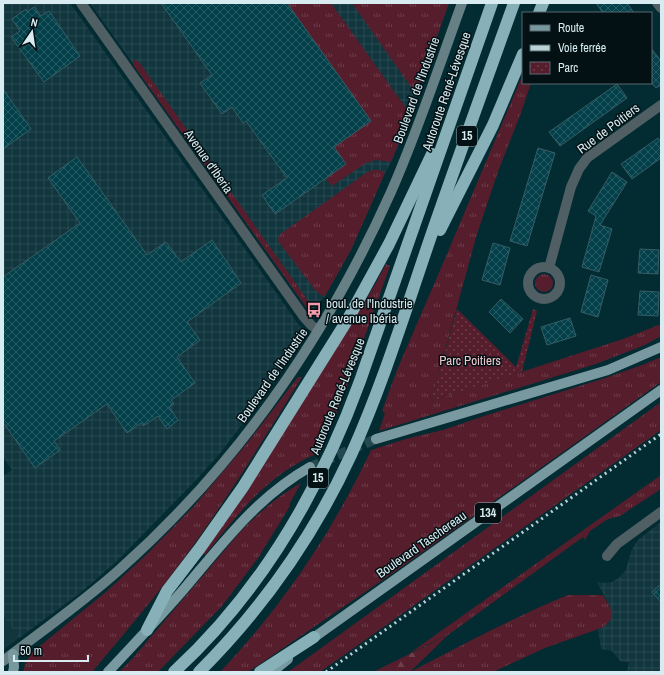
<svg xmlns="http://www.w3.org/2000/svg" width="664" height="675" font-family="'Archivo Narrow',sans-serif">
<style>
.built{fill:#11363e}
.industrial{fill:url(#industrial-grid)}
.grass{fill:url(#grass-tufts)}
.forest{fill:url(#forest-firs)}
.park{fill:url(#park-dots)}
.building{fill:url(#building-cross-hatch);stroke:#375c65}
.lines{fill:none;stroke-linecap:round;stroke-linejoin:round}
.primary-tunnel{stroke:#23484e;stroke-width:10;stroke-dasharray:10 5;stroke-linecap:butt}
.street{stroke:#505f63;stroke-width:10}
.secondary{stroke:#678086;stroke-width:10}
.primary{stroke:#7999a1;stroke-width:10}
.highway{stroke:#88b0b9;stroke-width:12}
.rail{stroke:#bbd2d7;stroke-width:3;stroke-dasharray:2 4;stroke-linecap:butt}
.labels{text-anchor:middle;stroke-width:3;stroke-linejoin:round;paint-order:stroke}
.shield{fill:#031114;stroke:#97aaae;stroke-width:1}
.shield-label{font-size:12px;font-weight:bold;fill:#d7ebf0}
.street-label{font-size:13px;fill:#d7ebf0;stroke:#031114}
.poi-label{font-size:13px;fill:#d7ebf0;stroke:#031114;text-anchor:start}
.park-label{font-size:13px;fill:#f2c6ce;stroke:#031114}
</style>
<defs>
<pattern id="industrial-grid" width="8" height="8" patternUnits="userSpaceOnUse"><rect width="8" height="8" fill="#11363e"/><path d="M0 4h8M4 0v8" fill="none" stroke="#284a51"/></pattern>
<pattern id="grass-tufts" width="24" height="20" patternUnits="userSpaceOnUse"><rect width="24" height="20" fill="#561d2c"/><path d="M3 7l-1-3M5 7V3M7 7l1-3M15 17l-1-3M17 17v-4M19 17l1-3" fill="none" stroke="#6e3e4b"/></pattern>
<pattern id="forest-firs" width="22" height="20" patternUnits="userSpaceOnUse"><rect width="22" height="20" fill="#561d2c"/><path d="M5 1l3.5 6h-7zM16 11l3.5 6h-7z" fill="#6e3e4b"/></pattern>
<pattern id="park-dots" width="8" height="8" patternUnits="userSpaceOnUse"><rect width="8" height="8" fill="#561d2c"/><path d="M2 2h.1M6 6h.1" fill="none" stroke="#6e3e4b" stroke-width="1.8" stroke-linecap="round"/></pattern>
<pattern id="building-cross-hatch" width="8" height="8" patternUnits="userSpaceOnUse"><rect width="8" height="8" fill="#03404a"/><path d="M0 0l8 8M0 8l8-8" fill="none" stroke="#275c64"/></pattern>
</defs>
<rect width="100%" height="100%" fill="#032b32"/>
<polygon class="built" points="3,616 19,638 3,650"/>
<g class="industrial">
<polygon points="3,3 70,3 267,280 303,331 304,334 281,371 250,414 221,452 196,480 116,562 80,593 19,638 3,616 3,476 12,470 3,457"/>
<polygon points="90,3 449,3 420,84 411,115 391,162 385,173 351,250 325,296 312,311 311,312 309,311"/>
<polygon points="661,522 661,672 627,672 629,662 621,662 612,651 601,649 598,629 604,627 611,619 609,605 597,582 605,583 612,582 620,577 626,570 631,551 638,540"/>
</g>
<g class="grass">
<polygon points="287,3 331,3 411,115 391,162 376,160 366,163 332,186 326,179 346,164 334,147 371,121"/>
<polygon points="352,3 449,3 418,90 414,90 411,87"/>
<polygon points="133,59 139,62 304,295 313,309 312,311 311,312 309,311 134,66"/>
<polygon points="523,74 523,83 531,83 521,113 499,169 477,234 431,401 623,339 661,324 661,336 645,345 596,364 379,431 385,413 382,411 397,370 444,261"/>
<path d="M372 170C377 170 382 169 385 173L351 250 325 296 321 295 315 290 278 241 279 235 366 173Z"/>
<path d="M386 264 390 266 342 400 326 438H324L316 454C266 476 238 514 205 555L203 552 251 485 373 288Z"/>
<circle cx="544" cy="283" r="9"/>
<path d="M661 357V382L406 564 248 672H220C282 607 333 531 371 450L409 438 443 430 484 416 605 378 642 365Z"/>
<path d="M298 377H302C263 440 225 503 181 562 153 600 123 635 93 671L91 672H23L25 664 30 654 107 591 146 555 194 506 248 442Z"/>
<polygon points="661,402 661,430 320,672 288,672"/>
<polygon points="661,475 661,489 620,516 608,519 590,531 585,540 583,537 448,635 410,653"/>
<path d="M301 483 289 505 290 506 258 558 222 606 158 672H119L132 659 240 532C258 513 278 496 301 483Z"/>
<path d="M568 595H603L609 605 612 614 611 619 604 627 545 648 493 672H410C463 645 514 617 568 595Z"/>
</g>
<polygon class="forest" points="448,635 410,672 373,672"/>
<polygon class="park" points="457,309 516,367 533,309 537,311 522,372 431,401"/>
<g class="building">
<polygon points="161,3 287,3 371,121 334,147 346,164 275,214 262,195 287,178 246,121 243,123 232,107 222,114 200,83 212,75"/>
<polygon points="596,3 627,3 634,13 603,13"/>
<polygon points="34,7 41,16 49,11 80,56 44,82 11,37 20,31 12,19 26,9 27,12"/>
<polygon points="651,48 661,61 661,85 656,88 651,82"/>
<polygon points="617,84 627,98 560,146 549,132"/>
<polygon points="3,89 31,129 3,149"/>
<polygon points="658,138 661,142 661,158 632,179 621,164"/>
<polygon points="538,148 555,153 527,246 510,241"/>
<polygon points="77,157 147,255 166,242 181,262 212,240 241,283 187,322 200,340 177,357 195,383 171,400 174,404 169,407 178,420 167,429 158,416 143,426 141,423 127,433 107,404 54,441 60,450 35,468 3,422 3,277 80,223 48,178"/>
<polygon points="612,172 627,182 600,225 612,229 599,272 582,267 596,216 588,211"/>
<polygon points="493,243 510,248 500,285 482,280"/>
<polygon points="640,249 659,250 658,274 638,273"/>
<polygon points="591,275 608,280 598,317 581,312"/>
<polygon points="640,291 659,292 658,316 638,315"/>
<polygon points="501,299 523,319 510,333 489,312"/>
<polygon points="570,318 576,336 547,345 541,327"/>
<polygon points="661,584 661,602 652,592"/>
</g>
<g class="lines">
<polyline class="primary-tunnel" points="310,467 376,439"/>
<g class="street">
<polyline points="81,3 304,317 311,325 318,330"/>
<polyline points="657,3 661,8"/>
<circle cx="544" cy="283" r="16"/>
<polyline points="549,268 571,187 579,169 587,158 661,105"/>
<polyline points="607,556 617,544 661,512"/>
</g>
<path class="secondary" d="M3 661C42 631 82 603 119 570 237 465 327 335 391 192 418 131 439 66 462 3"/>
<g class="primary">
<polyline points="376,439 608,370 661,347"/>
<polyline points="309,641 661,390"/>
<polyline points="13,654 14,667 13,672"/>
<path d="M108 672C134 644 160 617 184 589 223 543 257 497 310 467"/>
<polyline points="272,672 288,659"/>
</g>
<g class="highway">
<polyline points="539,13 543,3"/>
<polyline points="440,230 493,125 523,54"/>
<polyline points="147,630 167,591 200,548 243,487 348,319 389,244 432,154"/>
<path d="M174 672C260 593 320 490 360 381L492 3"/>
<path d="M199 672C262 609 314 535 351 455 383 384 406 309 431 236 458 158 486 81 514 3"/>
<polyline points="260,672 314,637"/>
</g>
<polyline class="rail" points="326,672 661,434"/>
</g>
<defs>
<g id="bus-bare" transform="scale(1.2)"><path d="M-5-6H5V4H4V6H2V4H-2V6H-4V4H-5ZM-3.5-4V0h7V-4ZM-3.5 1.2v1.5H-2V1.2ZM2 1.2v1.5H3.5V1.2Z" fill="#f39aab" stroke="#031114" stroke-width="2.5" paint-order="stroke"/></g>
</defs>
<g fill-rule="evenodd">
<use href="#bus-bare" x="314" y="310"/>
</g>
<g class="labels">
<g class="shield">
<rect x="457" y="126" width="20" height="20" rx="3"/>
<rect x="308" y="468" width="20" height="20" rx="3"/>
<rect x="475" y="503" width="26" height="20" rx="3"/>
</g>
<g class="shield-label">
<text x="467" y="140">15</text>
<text x="318" y="482">15</text>
<text x="488" y="517">134</text>
</g>
<g class="street-label">
<text transform="translate(416 90) rotate(-70)" y="5">Boulevard de l'Industrie</text>
<text transform="translate(446 91) rotate(-71)" y="5">Autoroute René-Lévesque</text>
<text transform="translate(608 128) rotate(-37)" y="5">Rue de Poitiers</text>
<text transform="translate(209 161) rotate(55)" y="5">Avenue d'Iberia</text>
<text transform="translate(272 375) rotate(-55)" y="5">Boulevard de l'Industrie</text>
<text transform="translate(337 396) rotate(-68)" y="5">Autoroute René-Lévesque</text>
<text transform="translate(421 544) rotate(-35)" y="5">Boulevard Taschereau</text>
</g>
<g class="poi-label">
<text x="326" y="308">boul. de l'Industrie<tspan x="326" dy="15">/ avenue Ibéria</tspan></text>
</g>
<g class="park-label">
<text x="470" y="365">Parc Poitiers</text>
</g>
</g>
<rect width="664" height="675" fill="none" stroke="#d7ebf0" stroke-width="8"/>
<rect x="522" y="12" width="130" height="72" fill="#031114" stroke="#58686c"/>
<rect x="530" y="25" width="20" height="6" fill="#7999a1" stroke="#58686c"/>
<text x="558" y="32" font-size="12" fill="#d7ebf0">Route</text>
<rect x="530" y="45" width="20" height="6" fill="#bbd2d7" stroke="#58686c"/>
<text x="558" y="52" font-size="12" fill="#d7ebf0">Voie ferrée</text>
<rect x="530" y="62" width="20" height="12" fill="url(#park-dots)" stroke="#58686c"/>
<text x="558" y="72" font-size="12" fill="#d7ebf0">Parc</text>
<g transform="translate(32 32) rotate(13)" stroke="#031114" stroke-width="3" paint-order="stroke">
<path d="M0-3L7 15L0 10L-7 15Z" fill="#d7ebf0"/>
<text y="-6" font-size="11" font-weight="bold" text-anchor="middle" fill="#d7ebf0">N</text>
</g>
<path d="M14 655v6h74v-6" fill="none" stroke="#d7ebf0" stroke-width="2"/>
<text x="20" y="655" font-size="12" fill="#d7ebf0" stroke="#031114" stroke-width="3" paint-order="stroke">50 m</text>
</svg>
